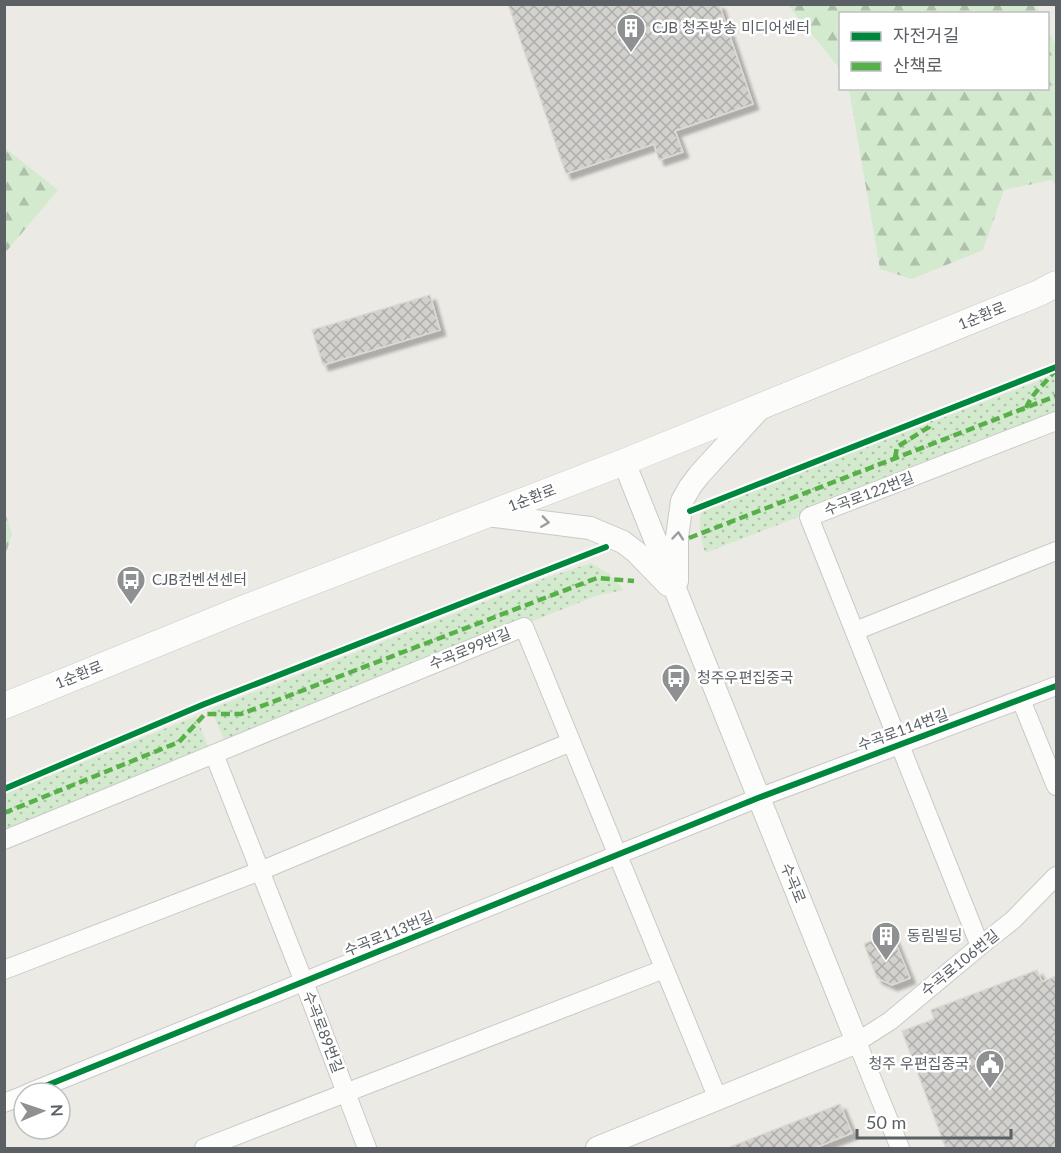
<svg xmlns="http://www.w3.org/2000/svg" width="1061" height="1153" font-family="Lato,'Noto Sans KR',sans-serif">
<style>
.grass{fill:url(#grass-dots)}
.forest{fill:url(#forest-firs)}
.building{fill:url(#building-cross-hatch);stroke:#dcd9d4;stroke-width:1.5;filter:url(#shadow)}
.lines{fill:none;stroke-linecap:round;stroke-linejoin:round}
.minor-casing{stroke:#c8c9c8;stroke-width:20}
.tertiary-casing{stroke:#c8c9c8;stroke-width:24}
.secondary-casing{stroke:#c9c9c9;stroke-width:27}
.minor{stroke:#fcfcfb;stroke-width:18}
.tertiary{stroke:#fcfcfb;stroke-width:22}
.secondary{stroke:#fcfcfb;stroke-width:26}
.quiet{stroke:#58b04a;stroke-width:4.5;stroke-dasharray:9 4.5;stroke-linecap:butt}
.cycleway-casing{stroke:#fff;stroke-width:10}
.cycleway{stroke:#00873e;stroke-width:6}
.oneway{stroke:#9b9ea1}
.labels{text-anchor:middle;stroke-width:5;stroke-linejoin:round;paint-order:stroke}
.poi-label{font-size:15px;fill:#5b6065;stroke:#fff;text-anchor:start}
.street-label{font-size:15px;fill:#5b6065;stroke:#fff}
</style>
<defs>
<pattern id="grass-dots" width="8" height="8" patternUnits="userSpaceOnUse" patternTransform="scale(1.5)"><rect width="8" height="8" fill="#d4eace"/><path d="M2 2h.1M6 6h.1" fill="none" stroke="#afc1ab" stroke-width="1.8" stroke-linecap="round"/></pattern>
<pattern id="forest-firs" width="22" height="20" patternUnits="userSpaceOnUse" patternTransform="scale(1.5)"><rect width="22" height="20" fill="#d4eace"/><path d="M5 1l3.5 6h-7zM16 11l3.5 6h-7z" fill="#afc1ab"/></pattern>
<pattern id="building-cross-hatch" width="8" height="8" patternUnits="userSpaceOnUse" patternTransform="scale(1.5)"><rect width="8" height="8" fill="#d2d1ce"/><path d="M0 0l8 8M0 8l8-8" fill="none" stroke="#adadab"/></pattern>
<filter id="shadow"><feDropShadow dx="5.5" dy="5.5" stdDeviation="1.5" flood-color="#0004"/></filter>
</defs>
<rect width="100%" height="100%" fill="#eceae5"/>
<g class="grass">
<path d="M1056 374V417L705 553C701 537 697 527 702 511Z"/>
<polygon points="591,563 609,574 624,590 598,595 226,744 211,709 545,578"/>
<polygon points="196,716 209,749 5,832 5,794"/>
</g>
<g class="forest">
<polygon points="1035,4 1040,13 840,14 840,69 788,5"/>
<polygon points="1048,29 1056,46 1056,185 1052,180 1004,190 983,250 912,279 880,269 849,89 1048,88"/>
<polygon points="5,148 58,190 5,253"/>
<polygon points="5,513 12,534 5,556 4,513"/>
</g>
<g class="building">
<polygon points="508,4 719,4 753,104 675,131 683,152 659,160 654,144 566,174"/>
<polygon points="430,295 440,330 323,365 312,330"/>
<polygon points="891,932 910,978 892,985 877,978 864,944"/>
<polygon points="1037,970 1042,982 1056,976 1056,1149 946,1149 902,1031 934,1019 931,1010"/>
<polygon points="840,1104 852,1133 812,1149 730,1149 730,1147"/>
</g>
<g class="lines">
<g class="minor-casing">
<g id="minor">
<polyline points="855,631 1056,551"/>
<polyline points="1021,700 1056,786"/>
<polyline points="214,754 304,982 367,1148"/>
<polyline points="4,840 524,627 718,1099"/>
<polyline points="980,946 809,517 1056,421"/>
<polyline points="4,970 260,871 571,742"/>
<polyline points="28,1093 758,798 1056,686"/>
<polyline points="4,1103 24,1095"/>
<polyline points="204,1148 664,969"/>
<polyline points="900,1148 857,1042 890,1021 980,946 1013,920 1056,876"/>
</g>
</g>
<g class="tertiary-casing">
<g id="tertiary">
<polyline points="487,515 590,528 623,542 636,552 668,585"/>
<polyline points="677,581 677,537 682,501 690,487 699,475 763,405"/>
<polyline points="597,1148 857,1042 624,462"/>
</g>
</g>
<g class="secondary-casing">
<polyline id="secondary" points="4,706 242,609 624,462 1039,293 1056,284"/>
</g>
<use href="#minor" class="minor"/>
<use href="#tertiary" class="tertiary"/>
<use href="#secondary" class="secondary"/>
<g class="quiet">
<path d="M1026 408C1032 392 1047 383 1056 369"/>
<polyline points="895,458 897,447 929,427 931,417"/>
<polyline points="689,538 1056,396"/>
<polyline points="4,813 179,742 205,714 241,714 597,578 634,581"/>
</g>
<g class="cycleway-casing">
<g id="cycleway">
<polyline points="690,511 1056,367"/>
<polyline points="4,789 202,705 606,547"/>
<polyline points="28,1093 758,798 1056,686"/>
</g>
</g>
<use href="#cycleway" class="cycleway"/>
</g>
<defs><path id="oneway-chevron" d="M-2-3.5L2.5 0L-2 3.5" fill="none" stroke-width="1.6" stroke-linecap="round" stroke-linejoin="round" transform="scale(1.5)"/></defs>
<g class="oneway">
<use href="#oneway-chevron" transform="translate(545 522) rotate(8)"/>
<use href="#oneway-chevron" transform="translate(678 536) rotate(-85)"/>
</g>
<defs>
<g id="building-pin" transform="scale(1.5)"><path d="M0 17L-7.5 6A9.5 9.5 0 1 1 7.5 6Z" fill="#8e9092" stroke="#fff"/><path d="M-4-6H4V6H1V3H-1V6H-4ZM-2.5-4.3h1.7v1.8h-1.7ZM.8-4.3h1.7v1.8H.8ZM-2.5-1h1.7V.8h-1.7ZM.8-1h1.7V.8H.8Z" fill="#fff"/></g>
<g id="bus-pin" transform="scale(1.5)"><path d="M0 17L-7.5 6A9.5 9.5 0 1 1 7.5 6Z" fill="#8e9092" stroke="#fff"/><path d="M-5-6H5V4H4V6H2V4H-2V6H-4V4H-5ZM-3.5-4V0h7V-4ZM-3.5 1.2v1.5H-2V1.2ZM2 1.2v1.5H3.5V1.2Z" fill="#fff"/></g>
<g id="civic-pin" transform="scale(1.5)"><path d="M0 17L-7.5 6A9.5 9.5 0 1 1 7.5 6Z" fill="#8e9092" stroke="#fff"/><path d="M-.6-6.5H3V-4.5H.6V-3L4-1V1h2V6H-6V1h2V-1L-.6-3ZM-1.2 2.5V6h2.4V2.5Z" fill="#fff"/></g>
</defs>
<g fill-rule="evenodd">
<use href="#building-pin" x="631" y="28"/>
<use href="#bus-pin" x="131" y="580"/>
<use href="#bus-pin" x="676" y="678"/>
<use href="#building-pin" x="886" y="936"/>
<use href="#civic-pin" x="990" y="1064"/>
</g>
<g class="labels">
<g class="poi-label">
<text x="652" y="33">CJB 청주방송 미디어센터</text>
<text x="152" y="585">CJB컨벤션센터</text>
<text x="697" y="683">청주우편집중국</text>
<text x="907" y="941">동림빌딩</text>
<text x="969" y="1069" text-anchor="end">청주 우편집중국</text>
</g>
<g class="street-label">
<text transform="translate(982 316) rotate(-22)" y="5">1순환로</text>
<text transform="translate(869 494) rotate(-21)" y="5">수곡로122번길</text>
<text transform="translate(532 498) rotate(-21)" y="5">1순환로</text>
<text transform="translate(470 649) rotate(-22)" y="5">수곡로99번길</text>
<text transform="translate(79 675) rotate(-22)" y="5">1순환로</text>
<text transform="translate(903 730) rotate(-20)" y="5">수곡로114번길</text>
<text transform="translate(793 883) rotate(68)" y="5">수곡로</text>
<text transform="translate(389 934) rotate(-22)" y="5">수곡로113번길</text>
<text transform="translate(960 963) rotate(-39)" y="5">수곡로106번길</text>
<text transform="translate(323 1032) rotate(69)" y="5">수곡로89번길</text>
</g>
</g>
<rect width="1061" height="1153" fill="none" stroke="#5b6065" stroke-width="12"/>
<rect x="839" y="12" width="210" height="78" fill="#ffffff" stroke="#bdbfc1" stroke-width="1.5"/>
<rect x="851" y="32" width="30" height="9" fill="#00873e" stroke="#bdbfc1" stroke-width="1.5"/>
<text x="893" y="42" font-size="18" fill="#5b6065">자전거길</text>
<rect x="851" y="62" width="30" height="9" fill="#58b04a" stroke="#bdbfc1" stroke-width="1.5"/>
<text x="893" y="72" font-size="18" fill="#5b6065">산책로</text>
<g transform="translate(42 1111) rotate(88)"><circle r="28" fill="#ffffff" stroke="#bdbfc1" stroke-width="1.5"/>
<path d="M0-4.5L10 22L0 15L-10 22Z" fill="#8e9092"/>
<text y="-9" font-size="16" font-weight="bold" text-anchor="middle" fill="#5b6065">N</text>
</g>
<path d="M857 1129v9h154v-9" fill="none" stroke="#5b6065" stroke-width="3"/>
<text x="866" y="1129" font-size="18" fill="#5b6065" stroke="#ffffff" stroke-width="4.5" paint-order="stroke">50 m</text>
</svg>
